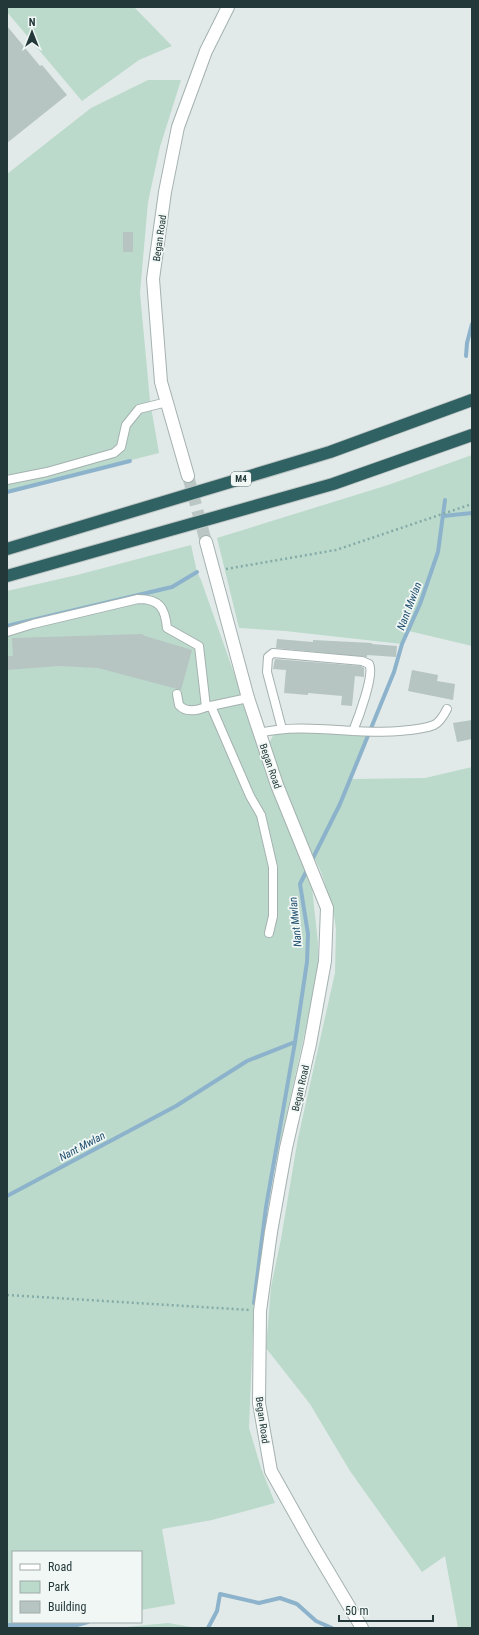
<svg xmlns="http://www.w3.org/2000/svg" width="479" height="1635" font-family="'Roboto Condensed',sans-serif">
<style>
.green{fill:#bbdacb}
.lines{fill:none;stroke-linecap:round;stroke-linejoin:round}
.stream{stroke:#8cb3cb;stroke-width:4}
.building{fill:#b6c5c2}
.street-tunnel{stroke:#bbc7c5;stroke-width:12;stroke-dasharray:12 6;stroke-linecap:butt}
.lane-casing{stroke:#a4b1b0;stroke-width:10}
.street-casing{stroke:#a4b1b0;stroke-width:14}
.highway-casing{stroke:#bdc4c4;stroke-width:14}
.path{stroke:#83aba8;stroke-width:2.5;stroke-dasharray:2 3;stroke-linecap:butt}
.lane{stroke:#fff;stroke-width:8}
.street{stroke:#fff;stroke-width:12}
.highway{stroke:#316263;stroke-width:12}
.labels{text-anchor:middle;stroke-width:3.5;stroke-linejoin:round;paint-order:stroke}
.shield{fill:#f1f7f5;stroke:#617271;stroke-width:1}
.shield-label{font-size:9px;font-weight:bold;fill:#233939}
.street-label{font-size:10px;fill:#233939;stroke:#f1f7f5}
.water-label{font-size:11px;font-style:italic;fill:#215170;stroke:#f1f7f5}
</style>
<rect width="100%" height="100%" fill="#e1eae8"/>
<g class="green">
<polygon points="7,7 134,7 172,46 139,60 82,101 7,12"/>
<polygon points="148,80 181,80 160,147 148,202 140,293 150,401 159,453 7,492 7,174 91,108"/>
<polygon points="472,455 472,646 409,631 402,644 285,631 239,628 217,538 388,485"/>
<polygon points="191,545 197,572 201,580 257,738 312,888 318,943 318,973 266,1207 254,1303 249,1428 261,1468 275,1503 212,1520 162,1529 175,1604 141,1610 141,1552 13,1552 13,1622 88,1622 77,1625 7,1625 7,591 77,575"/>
<polygon points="275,732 368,735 351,779 425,778 472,767 472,1628 458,1628 445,1556 422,1572 350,1471 310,1404 266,1348 271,1287 281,1239 298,1138 335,973 336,929 333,908 321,872 298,823 285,790 269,743"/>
<polygon points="168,1623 197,1628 115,1628"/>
</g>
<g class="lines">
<g class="stream">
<polyline points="466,356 467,343 472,324"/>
<polyline points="7,492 130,461"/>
<polyline points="443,516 472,513"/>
<polyline points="7,626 172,587 197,572"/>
<polyline points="7,1196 176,1106 247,1061 295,1042 307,962 308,934 300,884 340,804 394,672 402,644 420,604 438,552 445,500"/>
<polyline points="254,1303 266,1207 295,1042"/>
<polyline points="7,1625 77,1625 88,1622"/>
<polyline points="208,1628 217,1611 220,1594 259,1603 280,1598 297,1604 316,1621 332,1628"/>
</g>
</g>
<g class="building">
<polygon points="7,26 40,66 42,65 67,95 7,143"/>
<rect x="123" y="232" width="10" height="20"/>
<polygon points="142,634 145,636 192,650 181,690 98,668 59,666 7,670 7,656 13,656 12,638"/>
<polygon points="277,639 313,642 313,640 372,643 372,644 397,646 396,657 367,655 367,657 276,648"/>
<polygon points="275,659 361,666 364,668 364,677 355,676 352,706 341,705 342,696 308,693 308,695 284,693 286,670 273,669"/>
<polygon points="412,670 438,675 437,681 455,684 453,700 408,691"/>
<polygon points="472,720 472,739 457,742 453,723"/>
</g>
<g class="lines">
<polyline class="street-tunnel" points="188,476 206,542"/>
<g class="lane-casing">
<g id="lane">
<polyline points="7,480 47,472 114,453 121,447 126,425 139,409 167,402"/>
<path d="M7 632 33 624 138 599C160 599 165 608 167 628L199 646 206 707 248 698"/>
<path d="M177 694 179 705C186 713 196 711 206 707"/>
<polyline points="211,706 250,796 261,815 273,867 273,916 269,933"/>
<path d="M282 729 267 672 268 657 273 653 362 661 369 664C375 674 358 719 353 731"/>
<path d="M259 733C305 722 354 735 400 731 411 730 424 729 434 725 440 722 444 715 447 709"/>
</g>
</g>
<g class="street-casing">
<g id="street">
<polyline points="188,476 161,382 153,279 165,192 178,127 206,51 228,7"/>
<polyline points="206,542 248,698 277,785 327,908 325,961 310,1044 286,1148 271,1232 260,1311 259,1403 271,1471 312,1544 362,1628"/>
</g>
</g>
<g class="highway-casing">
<g id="highway">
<polyline points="7,549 330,452 472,400"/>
<polyline points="7,576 333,484 472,435"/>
</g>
</g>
<g class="path">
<polyline points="226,569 336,550 472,504"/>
<polyline points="7,1295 250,1310"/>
</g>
<use href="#lane" class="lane"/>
<use href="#street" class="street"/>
<use href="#highway" class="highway"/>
</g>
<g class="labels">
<rect class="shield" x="231" y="472" width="20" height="14" rx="3"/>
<g class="shield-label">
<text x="241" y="482">M4</text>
</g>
<g class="street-label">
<text transform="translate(159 238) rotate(-82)" y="4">Began Road</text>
<text transform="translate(271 766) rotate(71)" y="4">Began Road</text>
<text transform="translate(300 1088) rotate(-77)" y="4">Began Road</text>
<text transform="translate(263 1420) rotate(82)" y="4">Began Road</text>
</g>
<g class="water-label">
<text transform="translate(409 606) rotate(-69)" y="4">Nant Mwlan</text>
<text transform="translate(295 922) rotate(-96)" y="4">Nant Mwlan</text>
<text transform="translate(82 1146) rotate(-28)" y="4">Nant Mwlan</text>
</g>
</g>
<rect width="479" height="1635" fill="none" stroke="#233939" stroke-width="16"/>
<rect x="12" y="1551" width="130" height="72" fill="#f1f7f5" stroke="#9fabaa"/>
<rect x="20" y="1564" width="20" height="6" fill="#ffffff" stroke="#9fabaa"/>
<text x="48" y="1571" font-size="12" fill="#233939">Road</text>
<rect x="20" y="1581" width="20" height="12" fill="#bbdacb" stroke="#9fabaa"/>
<text x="48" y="1591" font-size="12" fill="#233939">Park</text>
<rect x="20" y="1601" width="20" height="12" fill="#b6c5c2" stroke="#9fabaa"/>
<text x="48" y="1611" font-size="12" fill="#233939">Building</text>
<g transform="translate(32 32)" stroke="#f1f7f5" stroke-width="3" paint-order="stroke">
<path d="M0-3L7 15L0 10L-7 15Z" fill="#233939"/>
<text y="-6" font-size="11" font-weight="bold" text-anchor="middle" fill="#233939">N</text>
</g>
<path d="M339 1615v6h94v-6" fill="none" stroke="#233939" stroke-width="2"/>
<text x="345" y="1615" font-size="12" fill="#233939" stroke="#f1f7f5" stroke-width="3" paint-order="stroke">50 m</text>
</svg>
